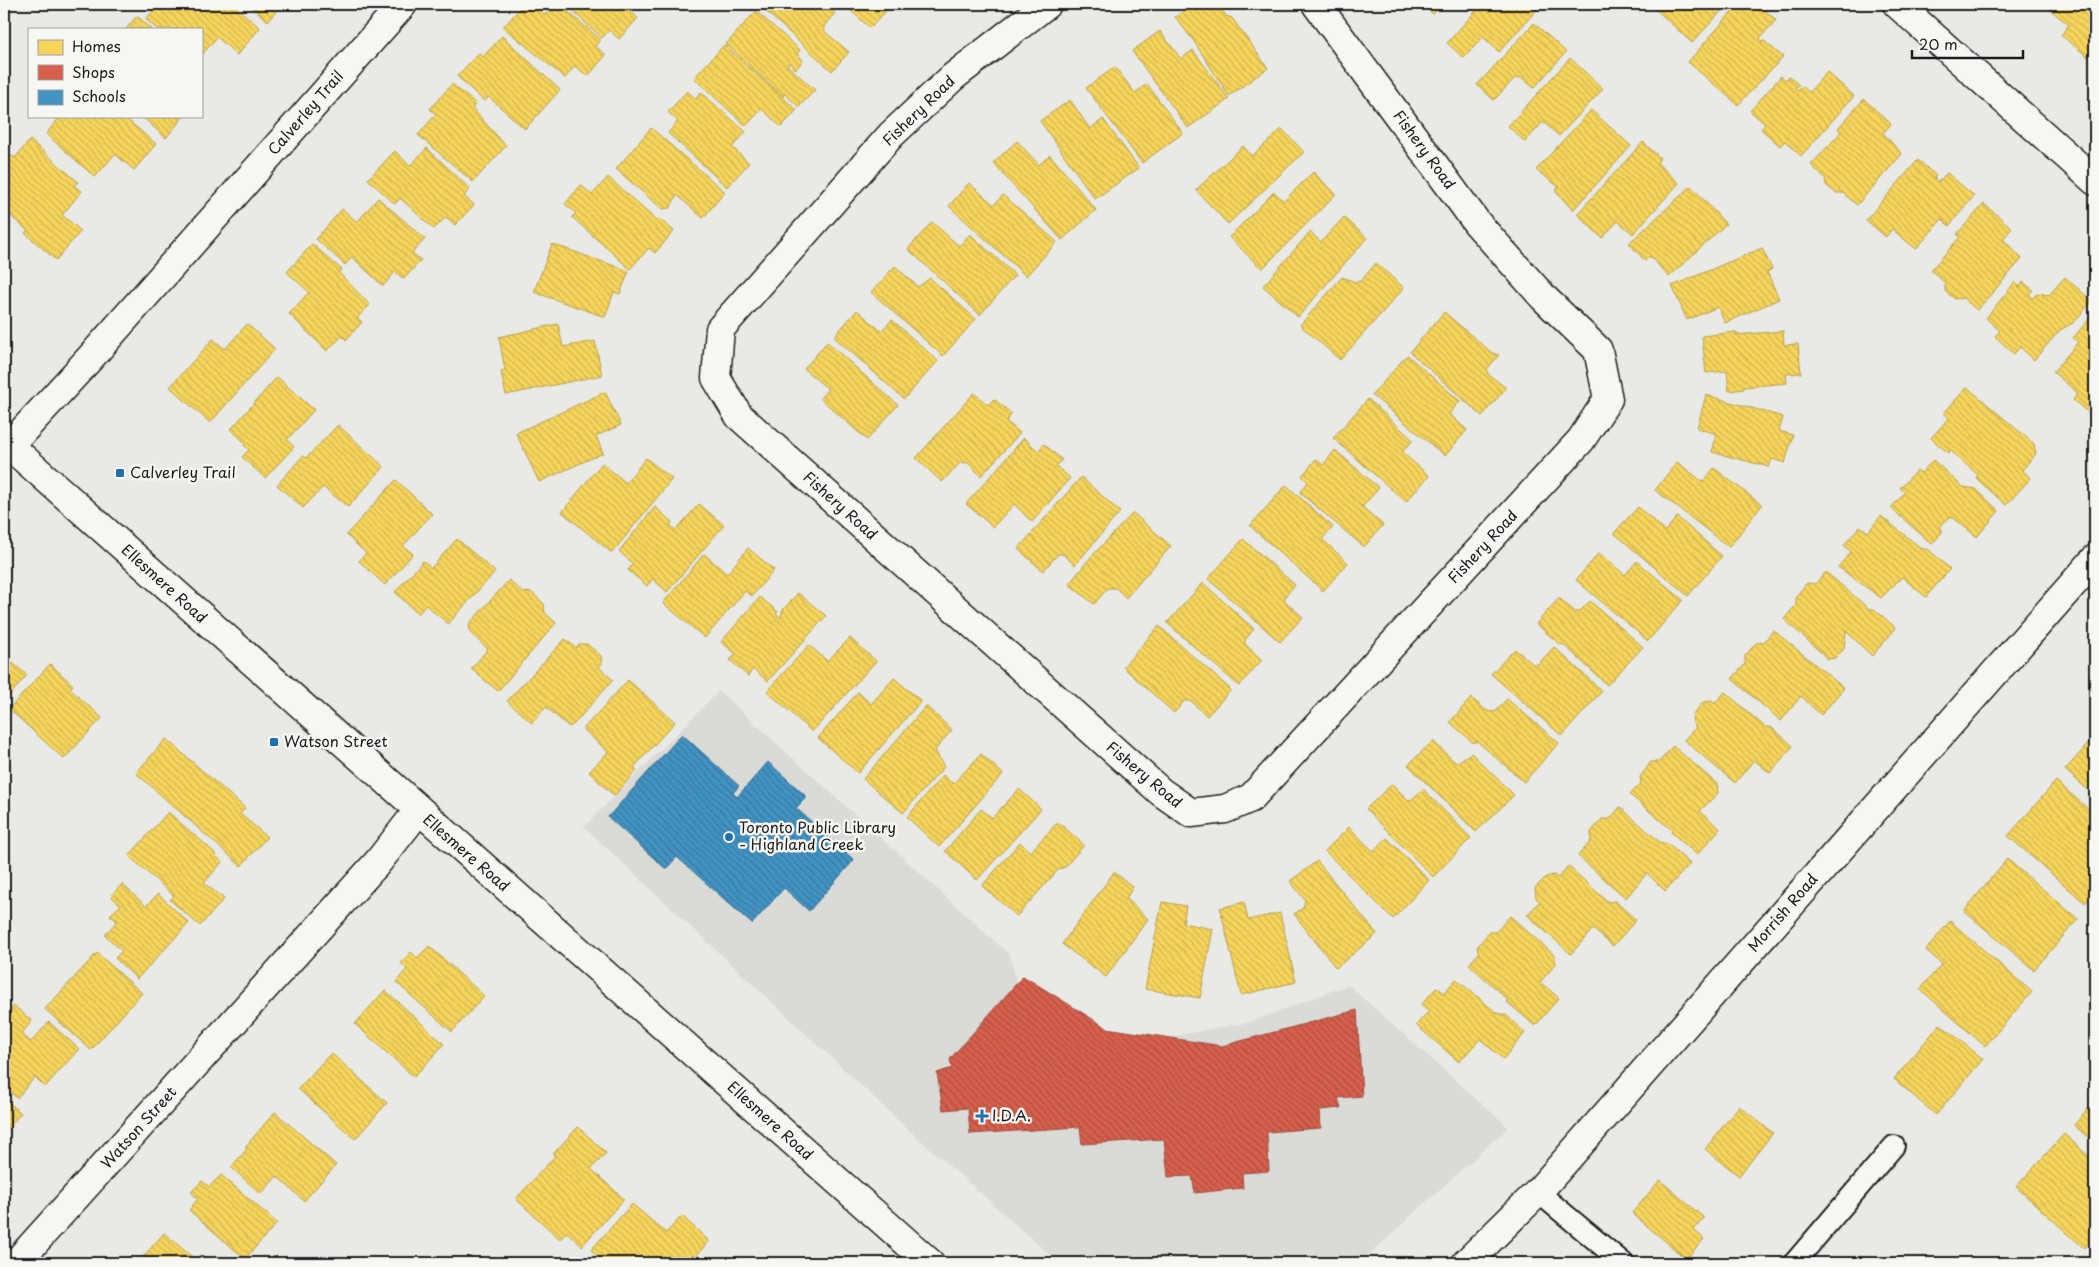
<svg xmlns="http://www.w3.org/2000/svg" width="2099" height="1267" font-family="'Playpen Sans',sans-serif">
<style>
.built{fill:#dadad6}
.homes{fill:url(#homes-back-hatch);stroke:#b59e49}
.shops{fill:url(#shops-back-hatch);stroke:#9e4c3e}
.schools{fill:url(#schools-back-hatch);stroke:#376f91}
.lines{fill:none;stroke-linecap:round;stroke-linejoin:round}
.service-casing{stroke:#1c1c1c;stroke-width:24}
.minor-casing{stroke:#1c1c1c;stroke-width:31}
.tertiary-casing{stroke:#1c1c1c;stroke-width:31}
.secondary-casing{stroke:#1c1c1c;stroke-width:31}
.service{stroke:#f6f6f2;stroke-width:20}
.minor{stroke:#f6f6f2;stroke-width:28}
.tertiary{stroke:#f6f6f2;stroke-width:28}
.secondary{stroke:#f6f6f2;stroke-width:28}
.poi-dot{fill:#1f6fb2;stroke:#f6f6f2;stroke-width:2}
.labels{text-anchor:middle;stroke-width:5;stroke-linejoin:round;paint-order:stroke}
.street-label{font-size:15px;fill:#1c1c1c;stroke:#f6f6f2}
.poi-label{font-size:15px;fill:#1c1c1c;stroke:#f6f6f2;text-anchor:start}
</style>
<defs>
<pattern id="homes-back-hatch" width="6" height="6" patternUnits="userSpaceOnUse" patternTransform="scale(1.25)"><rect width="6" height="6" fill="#f6d55c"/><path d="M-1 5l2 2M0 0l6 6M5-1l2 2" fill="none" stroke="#d2b64f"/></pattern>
<pattern id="shops-back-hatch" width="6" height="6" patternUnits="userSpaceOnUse" patternTransform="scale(1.25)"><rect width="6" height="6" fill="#d6604d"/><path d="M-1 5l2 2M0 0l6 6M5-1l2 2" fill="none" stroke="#ad4e3f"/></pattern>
<pattern id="schools-back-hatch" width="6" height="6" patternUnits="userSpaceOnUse" patternTransform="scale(1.25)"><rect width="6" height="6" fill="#4393c3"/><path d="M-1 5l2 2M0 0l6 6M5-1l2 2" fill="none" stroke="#37779e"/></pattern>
</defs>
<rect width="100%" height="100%" fill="#e9e9e5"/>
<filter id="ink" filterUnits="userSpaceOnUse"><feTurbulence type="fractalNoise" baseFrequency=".02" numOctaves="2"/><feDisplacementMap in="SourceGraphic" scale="10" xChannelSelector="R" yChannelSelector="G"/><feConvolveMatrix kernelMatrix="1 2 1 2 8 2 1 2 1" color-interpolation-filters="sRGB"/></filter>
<g filter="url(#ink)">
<polygon class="built" points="719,691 1010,955 1019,994 1078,1030 1158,1039 1250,1022 1348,985 1508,1127 1360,1263 1059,1263 908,1129 584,827"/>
<g class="homes">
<polygon points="159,4 232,4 260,28 237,55 217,37 201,56 201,29 157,29 146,19"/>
<polygon points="248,4 282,4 268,21"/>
<polygon points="524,4 532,4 545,15 555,4 559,4 601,40 595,46 606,55 588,76 575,66 565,78 503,27"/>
<polygon points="565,4 633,4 628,9 638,18 619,39 609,30 602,38"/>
<polygon points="762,4 825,4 835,13 824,26 825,32 849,52 832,71 760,6"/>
<polygon points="840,4 878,4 886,11 870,28 849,9 848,11"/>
<polygon points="1194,4 1207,4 1210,7 1218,4 1226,16 1232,18 1268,68 1229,96 1193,40 1175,17"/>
<polygon points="1422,4 1443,4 1433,14"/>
<polygon points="1482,4 1542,4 1499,52 1483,37 1464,58 1447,43"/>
<polygon points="1650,4 1728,4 1692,43"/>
<polygon points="1739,4 1758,4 1776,20 1760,38 1762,42 1763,40 1783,57 1738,105 1688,62"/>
<polygon points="2052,4 2095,4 2095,49 2088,57 2061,35 2069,25 2048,8"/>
<polygon points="756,11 800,50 797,54 803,60 796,69 789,63 787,65 815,90 799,107 785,94 783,96 726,44"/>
<polygon points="137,16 152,29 126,29"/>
<polygon points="1534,23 1566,52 1534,88 1522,78 1515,78 1494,100 1477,85"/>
<polygon points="1160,31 1181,59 1193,50 1229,99 1188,128 1132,51"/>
<polygon points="502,36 560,90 525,129 489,97 484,101 457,76 479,53 483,57"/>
<polygon points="724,45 797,110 781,127 762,109 746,126 694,78"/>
<polygon points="1570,58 1603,89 1559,136 1543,122 1525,142 1508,126"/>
<polygon points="1115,67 1135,93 1147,84 1183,133 1142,163 1086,88"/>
<polygon points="1827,72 1854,96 1801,156 1785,141 1780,146 1761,129 1765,124 1750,111 1781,76 1786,80 1789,76 1799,85 1795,88 1798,91 1802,86 1809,92"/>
<polygon points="452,84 476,104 472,108 506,146 473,182 418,135 436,114 430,109"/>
<polygon points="687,91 696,99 701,92 746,132 732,147 749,163 727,187 668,133 678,121 668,112"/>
<polygon points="1864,99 1891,124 1883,133 1902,154 1857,205 1843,193 1836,193 1826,185 1825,178 1811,165 1841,132 1838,128"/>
<polygon points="1070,100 1090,129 1103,119 1139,168 1095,199 1040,121"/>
<polygon points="1591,110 1631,146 1573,210 1555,191 1559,187 1536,170"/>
<polygon points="57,116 123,116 156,144 134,170 115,154 95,177 46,134 59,118"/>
<polygon points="141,116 184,116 166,138"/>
<polygon points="651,128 725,192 703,218 677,195 670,208 662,209 616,169"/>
<polygon points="1282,129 1304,152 1228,224 1196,190 1243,146 1252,156"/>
<polygon points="30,140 78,182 74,186 82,191 62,215 81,231 56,260 25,233 28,231 4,210 4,165 12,156 15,158"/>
<polygon points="1017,141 1039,165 1050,155 1096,210 1062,240 993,163"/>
<polygon points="1643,142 1660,158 1657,163 1679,183 1633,234 1618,221 1602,238 1577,214"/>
<polygon points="427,148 470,189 464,196 474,205 455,225 446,217 434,229 400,198 395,204 368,179 395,151 410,166"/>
<polygon points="1918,160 1936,176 1934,178 1938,182 1947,173 1974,196 1949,226 1942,219 1916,249 1892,229 1886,237 1866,220"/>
<polygon points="1313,172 1336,194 1262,269 1229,237 1274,192 1284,201"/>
<polygon points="608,177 657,221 659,219 674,231 655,253 649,248 630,269 572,217 576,213 565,204 581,185 592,195"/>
<polygon points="969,183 994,205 1003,195 1057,242 1026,276 949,206"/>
<polygon points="1691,186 1726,224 1669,277 1650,256 1645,261 1629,243"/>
<polygon points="378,198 425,239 412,253 421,260 404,279 395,272 383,286 352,257 345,265 316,239 342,209 357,222"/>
<polygon points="1984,204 2012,228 2003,239 2022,259 1977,310 1963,298 1955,299 1945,291 1945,283 1931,270 1960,237 1957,234"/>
<polygon points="1344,217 1367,238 1298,317 1263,286 1310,232 1321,242"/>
<polygon points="932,222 959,246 970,234 1015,275 980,315 908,249"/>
<polygon points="312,244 342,270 338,272 370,305 357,318 362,322 346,340 342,336 327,351 289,314 309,292 287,272"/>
<polygon points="552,244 629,271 620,294 614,292 605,317 534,292"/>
<polygon points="1762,248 1772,269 1767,272 1779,299 1725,323 1718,307 1687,320 1672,286"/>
<polygon points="1376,263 1404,288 1340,360 1300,325 1342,277 1355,282 1361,281"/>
<polygon points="895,266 918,287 930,278 976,319 943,356 871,292"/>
<polygon points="2065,277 2092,301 2073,323 2060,330 2034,360 2020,347 2014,354 1995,336 2000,331 1986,318 2015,282 2020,287 2023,282 2033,290 2029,294 2033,298 2037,293 2049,295"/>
<polygon points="857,310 881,331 892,320 938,361 904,399 834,337"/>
<polygon points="1444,312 1492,353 1499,355 1487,369 1488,374 1506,388 1482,416 1410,352"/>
<polygon points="2095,312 2095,410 2091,415 2073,400 2078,393 2053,372 2078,342 2073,338"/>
<polygon points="247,324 275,349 210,423 170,387 213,339 225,349"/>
<polygon points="558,324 563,347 595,341 602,375 506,395 501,372 505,370 499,337"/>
<polygon points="1783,331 1784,345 1798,344 1801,373 1786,374 1787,383 1744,387 1744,389 1729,391 1727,371 1706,373 1702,336 1736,332 1736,335"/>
<polygon points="827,342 898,405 867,440 820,398 828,389 804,369"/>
<polygon points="1407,355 1460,401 1449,414 1467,430 1445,456 1372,395"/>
<polygon points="277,377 314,410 287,440 294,447 265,478 242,457 249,450 244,445 245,443 231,429"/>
<polygon points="1967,387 2034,444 2036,454 2022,470 2031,478 2006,505 1976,478 1978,475 1950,450 1948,453 1931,438 1949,418 1944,413"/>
<polygon points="605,392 621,425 596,436 603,453 539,482 516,433"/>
<polygon points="974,393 988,405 994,399 1012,414 1006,421 1020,433 981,476 968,463 961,462 942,482 916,458"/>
<polygon points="1706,395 1783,417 1779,431 1793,435 1785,463 1772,459 1769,467 1712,452 1717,434 1697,428"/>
<polygon points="1368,399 1413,440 1402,452 1429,476 1406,502 1333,438"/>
<polygon points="338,425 384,467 348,507 323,487 303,508 277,485 303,456 306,458"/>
<polygon points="1024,438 1038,451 1044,444 1062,460 1056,466 1070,478 1032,522 1014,504 993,527 966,504"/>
<polygon points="1335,450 1379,488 1363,506 1360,505 1383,525 1364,547 1300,493 1308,482 1302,476 1316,459 1323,465"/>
<polygon points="646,458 672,479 612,553 562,512 602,463 626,483"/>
<polygon points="1933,460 1963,487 1976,489 1999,511 1977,537 1951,516 1939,527 1943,531 1932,544 1891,508 1905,492 1900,488 1917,470 1921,473"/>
<polygon points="1677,462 1703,482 1714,468 1762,505 1729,547 1655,490"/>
<polygon points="1081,477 1120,512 1075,565 1063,554 1058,554 1043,571 1018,549"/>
<polygon points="396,480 432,514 403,546 413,554 385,585 359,561 366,553 346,535"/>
<polygon points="1286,485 1333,527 1322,539 1348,563 1323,591 1250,526"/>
<polygon points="699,504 724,525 667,592 653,579 647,586 628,570 633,564 619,551 655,507 672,522 670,525 676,530"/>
<polygon points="1638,507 1665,531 1677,517 1722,556 1688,596 1614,533"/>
<polygon points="1133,513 1171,546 1126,598 1116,588 1108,588 1094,604 1069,584 1090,558"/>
<polygon points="1881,516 1922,549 1928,549 1950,569 1926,597 1902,577 1881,598 1838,567 1851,552 1844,545 1860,526 1868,532"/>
<polygon points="457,539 495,572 448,624 426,605 418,614 395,592 423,561 431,568"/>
<polygon points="1243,539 1295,585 1285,596 1285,601 1303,617 1280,642 1208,579"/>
<polygon points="748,548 774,570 752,596 745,591 705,638 663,603 704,554 727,574"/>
<polygon points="1599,553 1625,575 1637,561 1683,600 1648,641 1576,580"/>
<polygon points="1826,572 1869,609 1874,609 1896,628 1872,656 1846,631 1844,649 1835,658 1828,659 1784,619 1796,605 1796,596 1807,583 1815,584"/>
<polygon points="509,580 523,593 531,592 544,604 545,613 556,623 498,691 471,669 488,649 470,633 469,624"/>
<polygon points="1203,583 1254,629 1245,640 1245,644 1262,660 1239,686 1167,623"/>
<polygon points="798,593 826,616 768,681 753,669 748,676 730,660 736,654 721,642 760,597 778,612 776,614 780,618 783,610"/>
<polygon points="1559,598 1575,612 1579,612 1590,601 1643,647 1607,685 1563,644 1561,645 1536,624"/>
<polygon points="1159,626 1231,690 1207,716 1191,701 1184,701 1174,713 1123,667"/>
<polygon points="1773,630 1844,688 1821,715 1801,696 1781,721 1732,679 1745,664 1745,656 1756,643 1764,642"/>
<polygon points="850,638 876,661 812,732 767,691 809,645 827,661"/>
<polygon points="565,639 576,648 579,644 587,644 601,656 602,663 599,667 613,680 574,724 569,727 546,707 532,723 507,701"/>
<polygon points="1554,647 1602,691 1562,736 1491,674 1515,649 1534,665 1538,664"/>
<polygon points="4,656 27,675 4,702"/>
<polygon points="50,664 73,685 70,689 102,718 64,759 9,709"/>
<polygon points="894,678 921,701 858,773 818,738 858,692 871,704"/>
<polygon points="628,680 675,722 634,767 637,770 614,796 589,772 608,752 583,729"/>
<polygon points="1725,692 1765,727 1771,727 1793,746 1770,773 1754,760 1735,783 1684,740 1696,727 1693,723 1692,716 1703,702 1712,701 1714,704"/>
<polygon points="1471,698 1487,711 1495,712 1507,699 1559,743 1524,782 1477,741 1473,743 1450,722"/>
<polygon points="926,706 952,730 935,750 944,767 903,813 863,779"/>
<polygon points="166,739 245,808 240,814 267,837 241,866 136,773"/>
<polygon points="1433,741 1456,763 1471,753 1514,795 1476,832 1408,765"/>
<polygon points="2090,742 2095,747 2095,792 2093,794 2065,770"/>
<polygon points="1673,746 1717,784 1718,793 1700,811 1720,829 1697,855 1671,832 1672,830 1630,795 1641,783 1640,777 1651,762 1659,762"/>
<polygon points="981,754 1003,774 939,847 907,817 943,775 953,784"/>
<polygon points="2056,781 2095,815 2095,892 2085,903 2008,836"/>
<polygon points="1392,784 1407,799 1411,800 1423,789 1471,838 1433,877 1366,809"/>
<polygon points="1019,789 1041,809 977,880 945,851 981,809 992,818"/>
<polygon points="1620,807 1662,844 1668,844 1690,864 1665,891 1647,873 1626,898 1578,856 1591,841 1591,832 1602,819 1610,819"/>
<polygon points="168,812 215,853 214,854 222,862 204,883 224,899 200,926 170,900 174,896 129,856"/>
<polygon points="1058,822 1084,845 1065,867 1059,869 1017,916 982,886 1020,842 1030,852"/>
<polygon points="1349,827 1373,851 1387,838 1429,880 1393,919 1325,851"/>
<polygon points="2007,859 2078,919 2034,970 1964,911"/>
<polygon points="1317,861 1377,934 1336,968 1294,914 1303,908 1305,900 1290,881"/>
<polygon points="1568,866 1608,902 1615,901 1636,920 1613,946 1593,929 1571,954 1527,915 1540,901 1536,898 1535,888 1546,877 1554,875 1558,878"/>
<polygon points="1114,872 1133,887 1126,898 1148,919 1106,977 1062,944"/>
<polygon points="122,884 146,906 158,894 189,923 137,979 115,958 122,951 105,935 117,921 110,915 121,905 111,896"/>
<polygon points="1162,902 1186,906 1183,923 1213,929 1200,998 1145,989"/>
<polygon points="1244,902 1248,920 1280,913 1296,982 1241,995 1220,908"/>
<polygon points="1510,916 1554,955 1556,964 1540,982 1559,998 1535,1026 1506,1001 1508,1000 1469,964 1479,953 1477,947 1489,932 1496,932"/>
<polygon points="1950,921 2032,992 1985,1046 1920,989 1942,964 1926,950"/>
<polygon points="429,946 484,996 452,1032 396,982 407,969 401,963 411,952 417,958"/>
<polygon points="97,953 142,993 91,1050 45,1009"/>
<polygon points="1456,979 1497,1013 1506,1015 1525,1033 1503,1059 1480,1039 1459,1062 1416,1025 1429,1011 1421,1005 1437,987 1444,993"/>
<polygon points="385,990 444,1044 414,1077 355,1024"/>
<polygon points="14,1006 32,1021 21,1034 31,1042 49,1022 79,1049 45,1087 35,1077 17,1098 4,1087 4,1018"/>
<polygon points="1940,1024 1983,1059 1936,1115 1894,1079"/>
<polygon points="331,1053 387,1103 355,1139 298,1089"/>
<polygon points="4,1098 21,1113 4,1133"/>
<polygon points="2095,1100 2095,1144 2074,1125"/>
<polygon points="1739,1106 1773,1133 1739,1176 1705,1149"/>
<polygon points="275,1112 336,1165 304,1201 277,1176 261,1194 231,1167 247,1149 245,1147"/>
<polygon points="578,1127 606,1153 591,1169 624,1199 582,1246 567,1232 560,1239 516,1199 555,1156 553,1154"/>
<polygon points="2064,1134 2095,1162 2095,1235 2084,1248 2016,1187"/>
<polygon points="221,1175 277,1223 245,1259 189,1210 198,1199 191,1192 202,1181 209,1187"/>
<polygon points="1660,1180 1704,1218 1694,1230 1704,1239 1686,1259 1632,1213"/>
<polygon points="632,1204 666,1233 682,1216 709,1241 691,1262 686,1263 605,1263 591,1250"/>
<polygon points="164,1233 199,1263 138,1263"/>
</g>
<polygon class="shops" points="1023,976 1107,1028 1222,1046 1357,1010 1362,1096 1338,1098 1341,1108 1320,1110 1321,1128 1267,1132 1269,1171 1242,1173 1243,1188 1195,1193 1192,1176 1168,1177 1164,1139 1082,1144 1080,1127 970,1134 968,1108 943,1110 937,1073 952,1068 950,1059"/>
<polygon class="schools" points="682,734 739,786 733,793 737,797 768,762 807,797 796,808 854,860 809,911 784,888 752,924 677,857 666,869 608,817"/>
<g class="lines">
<g class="service-casing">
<g id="service">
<polyline points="1538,1192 1623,1263"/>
<polyline points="1794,1263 1894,1146"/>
</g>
</g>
<g class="minor-casing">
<g id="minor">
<polyline points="1047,4 953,77 891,135 720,329 716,378 739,416 1161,792 1191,813 1225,809 1251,798 1581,440 1608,399 1598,350 1544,298 1477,223 1316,4"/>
<polyline points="1897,4 2095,181"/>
<polyline points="9,446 91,357 403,4"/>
<polyline points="16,1263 378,862 418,811"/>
</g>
</g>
<g class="tertiary-casing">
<polyline id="tertiary" points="1466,1263 1538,1192 2095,559"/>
</g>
<g class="secondary-casing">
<polyline id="secondary" points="4,441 930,1263"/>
</g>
<use href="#service" class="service"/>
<use href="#minor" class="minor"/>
<use href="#tertiary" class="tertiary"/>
<use href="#secondary" class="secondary"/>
</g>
</g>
<g class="poi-dot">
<rect x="115" y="468" width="10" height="10" rx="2.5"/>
<rect x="269" y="737" width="10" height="10" rx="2.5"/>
<circle cx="729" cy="837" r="5"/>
<path d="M979.5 1108.5h5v5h5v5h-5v5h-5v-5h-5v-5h5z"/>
</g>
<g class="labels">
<g class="street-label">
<text transform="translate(919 111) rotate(-44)" y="5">Fishery Road</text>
<text transform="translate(306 113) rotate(-49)" y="5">Calverley Trail</text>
<text transform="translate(1424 150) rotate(54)" y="5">Fishery Road</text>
<text transform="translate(840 506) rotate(42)" y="5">Fishery Road</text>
<text transform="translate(1483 547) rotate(-47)" y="5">Fishery Road</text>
<text transform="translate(164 584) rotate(42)" y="5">Ellesmere Road</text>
<text transform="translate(1144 775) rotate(40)" y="5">Fishery Road</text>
<text transform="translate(466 853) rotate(41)" y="5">Ellesmere Road</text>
<text transform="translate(1783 913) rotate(-49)" y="5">Morrish Road</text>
<text transform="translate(770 1121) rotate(42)" y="5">Ellesmere Road</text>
<text transform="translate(139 1128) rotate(-48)" y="5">Watson Street</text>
</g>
<g class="poi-label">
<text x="130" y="478">Calverley Trail</text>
<text x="284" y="747">Watson Street</text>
<text x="739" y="833">Toronto Public Library<tspan x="739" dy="17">- Highland Creek</tspan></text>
<text x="992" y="1121">I.D.A.</text>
</g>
</g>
<rect width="2099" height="1267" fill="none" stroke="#f6f6f2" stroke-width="20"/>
<rect x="10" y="10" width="2079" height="1247" fill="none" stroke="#1c1c1c" stroke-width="2" filter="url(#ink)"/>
<rect x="28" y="28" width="175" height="90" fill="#f6f6f2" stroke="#9f9f9c"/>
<rect x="38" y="40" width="25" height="15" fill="#f6d55c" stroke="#9f9f9c"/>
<text x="72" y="52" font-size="15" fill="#1c1c1c">Homes</text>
<rect x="38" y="65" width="25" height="15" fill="#d6604d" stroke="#9f9f9c"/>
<text x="72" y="78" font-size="15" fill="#1c1c1c">Shops</text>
<rect x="38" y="90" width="25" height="15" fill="#4393c3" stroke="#9f9f9c"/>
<text x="72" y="102" font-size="15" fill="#1c1c1c">Schools</text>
<path d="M1912 50v8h111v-8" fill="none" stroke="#1c1c1c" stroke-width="2.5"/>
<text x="1919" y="50" font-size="15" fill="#1c1c1c" stroke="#f6f6f2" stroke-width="4" paint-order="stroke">20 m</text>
</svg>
